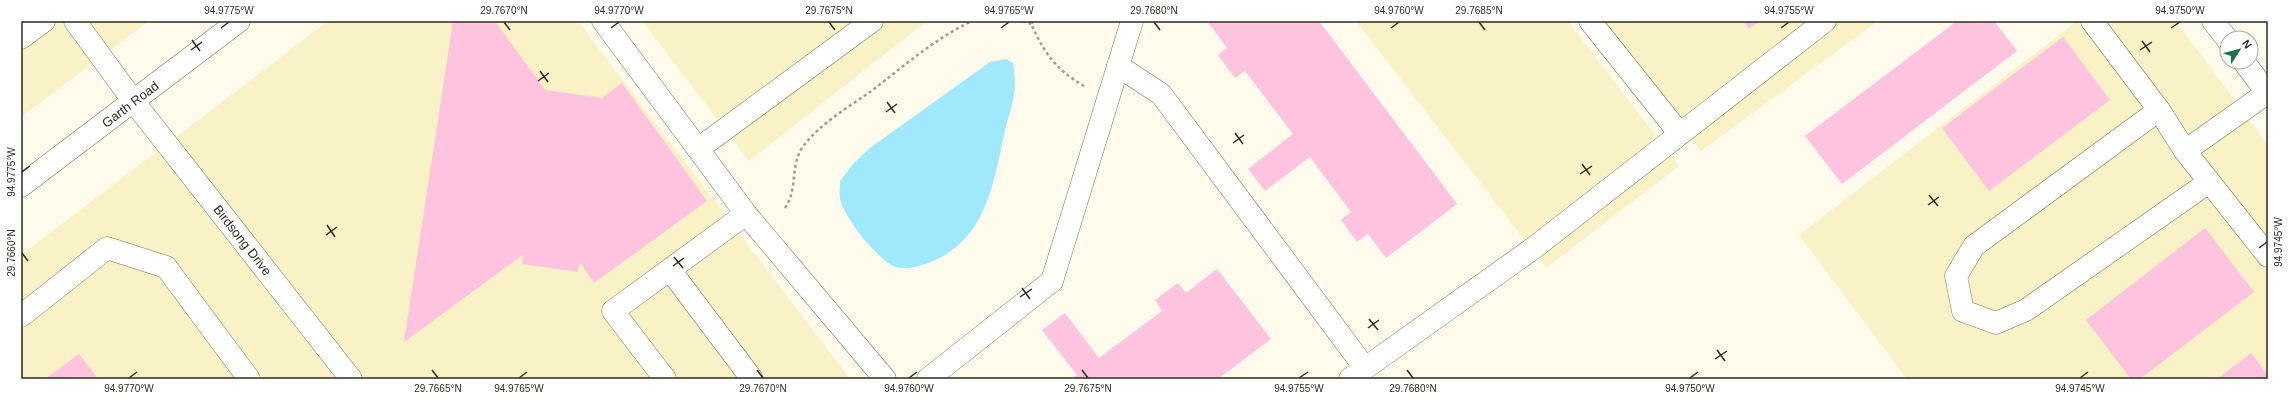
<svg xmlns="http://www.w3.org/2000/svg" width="2289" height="400" font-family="Arial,sans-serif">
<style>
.built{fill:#faf2c7}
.water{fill:#a0e8fb}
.building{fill:#fec3de}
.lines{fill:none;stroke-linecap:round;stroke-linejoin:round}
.minor-casing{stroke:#797454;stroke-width:23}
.major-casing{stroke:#797454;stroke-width:23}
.path{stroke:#9e9c8e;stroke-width:2.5;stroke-dasharray:3 3;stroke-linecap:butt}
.minor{stroke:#fff;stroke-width:22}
.major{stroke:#fff;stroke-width:22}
.ticks{fill:none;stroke:#2d2b1d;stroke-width:1.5}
.labels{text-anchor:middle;stroke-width:3;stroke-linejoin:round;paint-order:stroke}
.street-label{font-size:13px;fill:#2d2b1d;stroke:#fff}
.neatline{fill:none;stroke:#2d2b1d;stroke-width:1.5}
.ticks-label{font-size:10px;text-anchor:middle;fill:#2d2b1d}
</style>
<rect width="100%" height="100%" fill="#fefbed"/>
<g class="built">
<polygon points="21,21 149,21 21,117"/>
<polygon points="328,21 578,21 850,379 21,379 21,255"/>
<polygon points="642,21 927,21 749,161"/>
<polygon points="1356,21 1568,21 1679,166 1546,268"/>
<polygon points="1603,21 1878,21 1701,151"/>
<polygon points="2077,21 2176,21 2268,145 2268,379 1907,379 1799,235"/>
</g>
<path class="water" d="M1006 59 1013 63C1014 70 1015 78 1015 84 1015 100 1007 119 1004 135 993 186 985 242 928 263 897 274 891 268 869 245 860 235 843 212 840 199 839 193 840 187 840 181L853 164 870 148 990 62Z"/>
<g class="building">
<polygon points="453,21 495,21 545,90 602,98 622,83 707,201 594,283 580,263 578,272 522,264 524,254 404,342"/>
<polygon points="1207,21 1319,21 1457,204 1386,258 1368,234 1357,242 1341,220 1351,212 1310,157 1265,191 1248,169 1293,134 1245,71 1235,78 1218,55 1227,48"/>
<polygon points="1743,21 1760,21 1749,29"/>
<polygon points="1957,21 1994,21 2017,51 1842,184 1805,136"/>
<polygon points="2063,37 2110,100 1989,191 1942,128"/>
<polygon points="2205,228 2254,292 2140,379 2131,379 2086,320"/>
<polygon points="1217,269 1271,339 1218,379 1072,379 1077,375 1042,330 1065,313 1099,358 1162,311 1155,300 1178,283 1186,293"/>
<polygon points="2251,353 2268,375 2268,379 2217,379"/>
<polygon points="79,354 98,379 45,379"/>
</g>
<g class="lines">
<g class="minor-casing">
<g id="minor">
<polyline points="75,21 134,102 351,379"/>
<polyline points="603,21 698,149"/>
<polyline points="872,21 698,149 746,214 885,379"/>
<polyline points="1590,21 1680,134"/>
<polyline points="2092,21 2159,110 2185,151 2268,256"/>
<polyline points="21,38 44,21"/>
<polyline points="1118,66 1161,94 1365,368"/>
<polyline points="2159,110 1974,246 1956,276 1963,311 1996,323 2026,310 2209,182"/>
<polyline points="2185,151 2267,93"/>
<polyline points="670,270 752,379"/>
<polyline points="21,316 107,248 166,267 249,379"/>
<polyline points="665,379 613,311 746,214"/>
<polyline points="928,379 1052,281 1132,21"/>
<polyline points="1350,379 1535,247 1825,21"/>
</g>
</g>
<g class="major-casing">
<g id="major">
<polyline points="2213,21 2227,39"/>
<polyline points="2244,62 2268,94"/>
<polyline points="21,186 239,21"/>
</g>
</g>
<g class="path">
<polyline points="1023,21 1031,24"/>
<path d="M1033 21 1031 24C1046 55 1054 68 1084 86"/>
<path d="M785 208C798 189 790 167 802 148 818 125 847 108 870 92 903 67 934 39 972 21"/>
</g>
<use href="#minor" class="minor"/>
<use href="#major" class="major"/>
</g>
<path class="ticks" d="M504 22 510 30M829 22 835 30M1154 22 1160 30M1479 22 1485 30M221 28 229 22M611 28 619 22M1001 28 1009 22M1391 28 1399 22M1781 28 1789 22M2171 28 2180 22M192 40 200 51M2142 41 2150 52M191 50 202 42M2140 50 2152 42M540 71 548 82M538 81 549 73M887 102 895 113M886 112 897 104M1235 133 1243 144M1233 143 1244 135M1582 164 1590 175M22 172 30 166M1580 174 1592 166M1929 195 1938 206M1928 205 1939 197M327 225 335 237M326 235 337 227M2259 248 2267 242M22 253 28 261M674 257 683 268M673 266 684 258M1022 288 1030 299M1020 297 1032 289M1369 319 1378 330M1368 328 1379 320M1717 350 1725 361M1715 359 1727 351M432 370 438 378M757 370 763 378M1082 370 1088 378M1407 370 1413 378M129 378 137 372M519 378 527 372M909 378 917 372M1299 378 1308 372M1690 378 1698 372M2080 378 2088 372"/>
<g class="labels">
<g class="street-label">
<text transform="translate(130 104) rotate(-37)" y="5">Garth Road</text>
<text transform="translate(243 240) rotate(52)" y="5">Birdsong Drive</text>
</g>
</g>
<rect width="2289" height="400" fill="none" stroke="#ffffff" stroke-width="44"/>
<g transform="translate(2239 50) rotate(54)"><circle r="19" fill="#ffffff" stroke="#abaaa5"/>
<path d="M0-3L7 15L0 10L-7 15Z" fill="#1a754a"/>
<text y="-6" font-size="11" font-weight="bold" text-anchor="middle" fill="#2d2b1d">N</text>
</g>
<rect x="22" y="22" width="2245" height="356" class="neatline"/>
<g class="ticks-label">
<text x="229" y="14">94.9775°W</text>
<text x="504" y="14">29.7670°N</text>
<text x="619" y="14">94.9770°W</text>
<text x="829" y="14">29.7675°N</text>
<text x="1009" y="14">94.9765°W</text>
<text x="1154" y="14">29.7680°N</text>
<text x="1399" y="14">94.9760°W</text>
<text x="1479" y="14">29.7685°N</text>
<text x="1789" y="14">94.9755°W</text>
<text x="2180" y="14">94.9750°W</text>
<text transform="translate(11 172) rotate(-90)" y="4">94.9775°W</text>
<text transform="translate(2278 242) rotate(-90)" y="4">94.9745°W</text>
<text transform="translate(11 253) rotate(-90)" y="4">29.7660°N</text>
<text x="129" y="392">94.9770°W</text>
<text x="438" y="392">29.7665°N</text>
<text x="519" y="392">94.9765°W</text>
<text x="763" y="392">29.7670°N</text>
<text x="909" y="392">94.9760°W</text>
<text x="1088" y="392">29.7675°N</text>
<text x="1299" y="392">94.9755°W</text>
<text x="1413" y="392">29.7680°N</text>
<text x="1690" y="392">94.9750°W</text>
<text x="2080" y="392">94.9745°W</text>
</g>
</svg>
